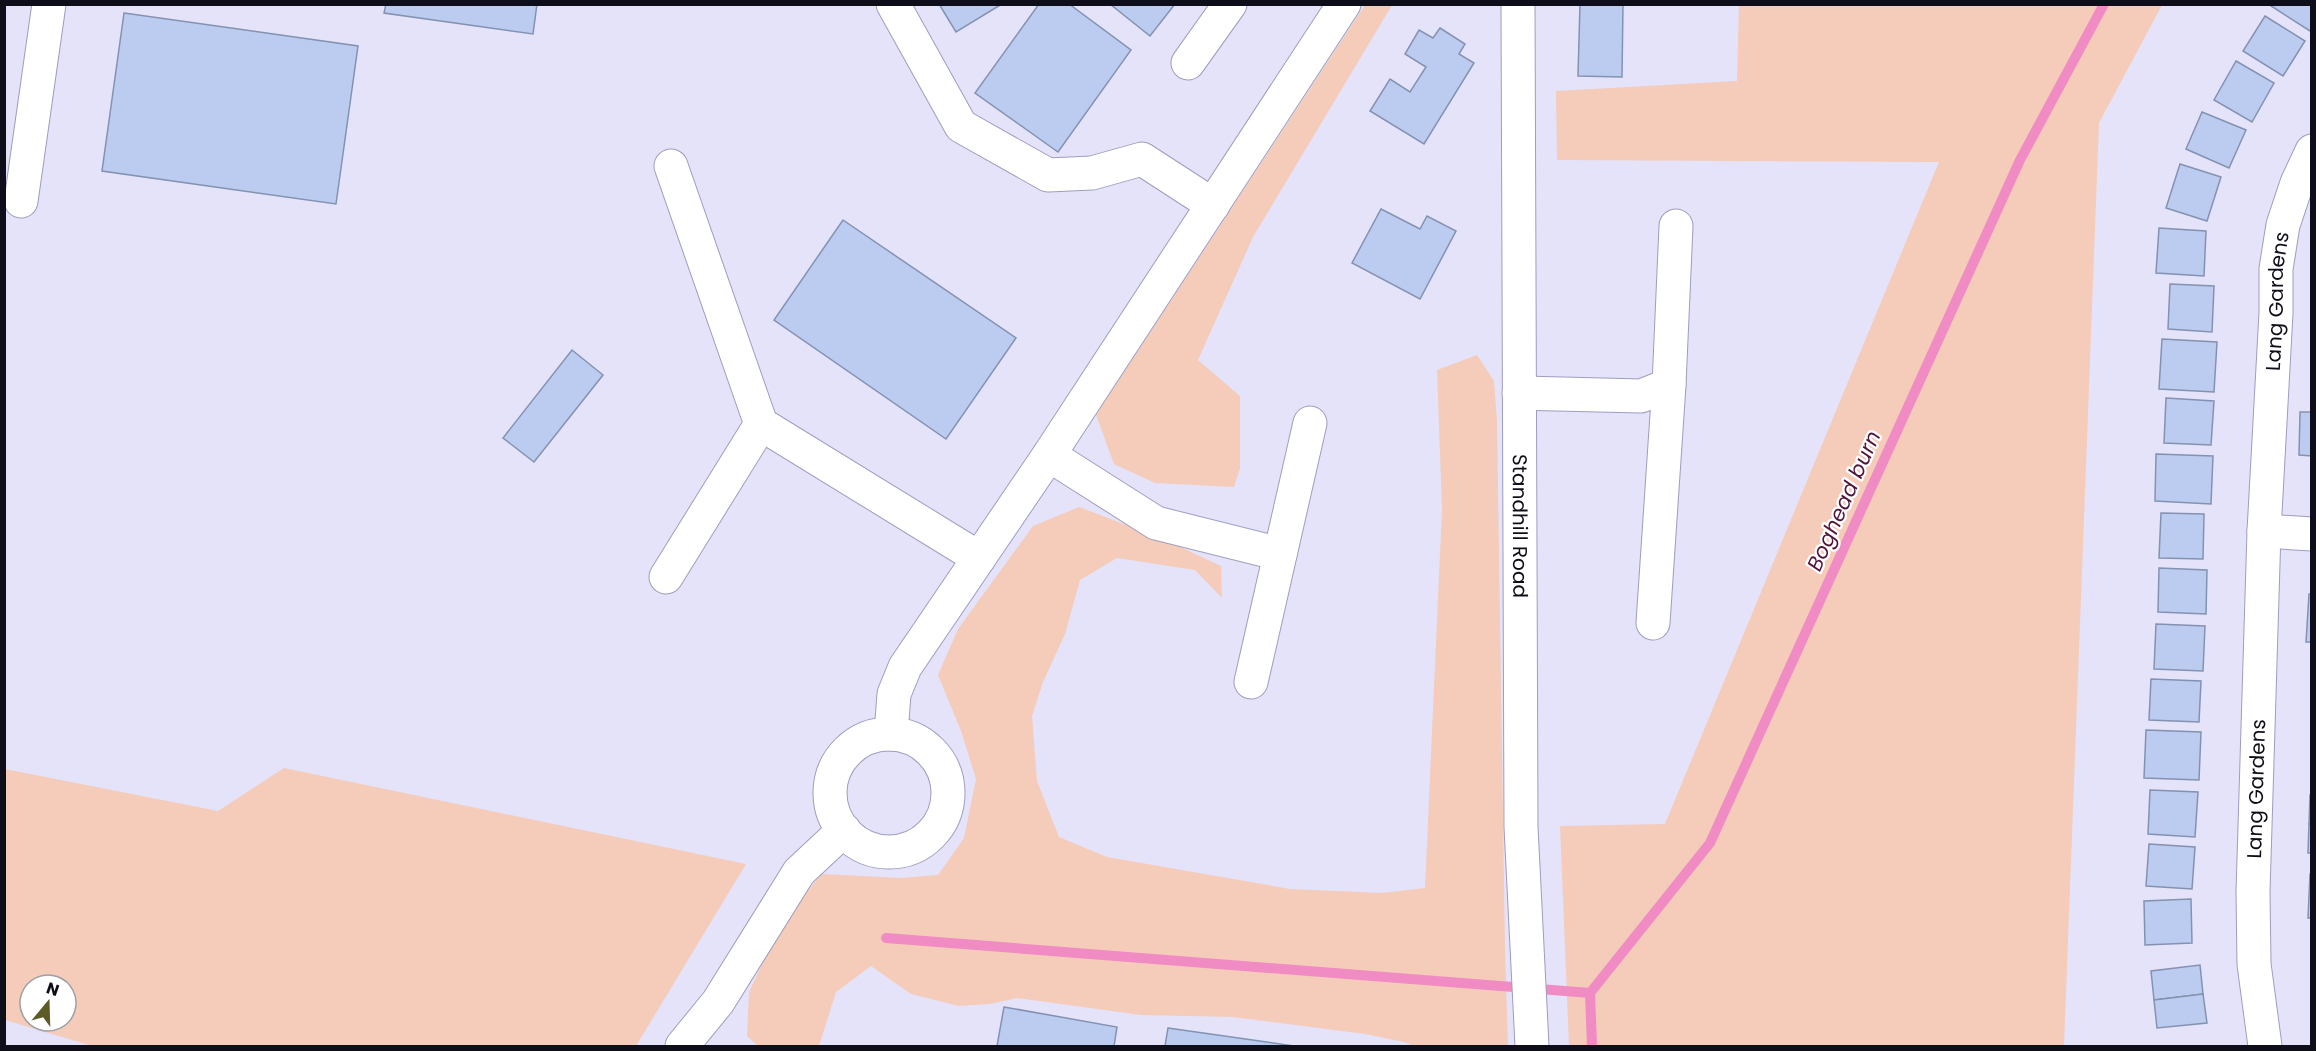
<svg xmlns="http://www.w3.org/2000/svg" width="2316" height="1051" font-family="Poppins,sans-serif">
<style>
.green{fill:#f4ccb9;fill-rule:evenodd}
.lines{fill:none;stroke-linecap:round;stroke-linejoin:round}
.stream{stroke:#f08cc3;stroke-width:10}
.building{fill:#bcccf1;stroke:#8492b1;stroke-width:1.5}
.minor-casing{stroke:#9e9dbf;stroke-width:35}
.minor{stroke:#fff;stroke-width:33}
.labels{text-anchor:middle;stroke-width:4.5;stroke-linejoin:round;paint-order:stroke}
.street-label{font-size:20px;fill:#0e0e1a;stroke:#fff}
.water-label{font-size:21px;font-style:italic;fill:#501339;stroke:#fff}
</style>
<rect width="100%" height="100%" fill="#e4e3fa"/>
<g class="green">
<polygon points="1365,5 1392,5 1253,237 1198,360 1240,396 1240,468 1234,487 1155,483 1114,464 1096,415"/>
<polygon points="1739,5 2162,5 2099,123 2064,1046 1569,1046 1560,826 1665,824 1939,162 1557,160 1556,91 1737,81"/>
<polygon points="1477,355 1494,381 1497,421 1505,949 1508,1046 1414,1046 1404,1042 1365,1034 1232,1017 1141,1015 1017,998 990,1004 959,1006 911,994 871,966 836,992 819,1046 758,1046 747,1036 749,992 783,920 822,874 901,878 938,875 964,838 976,779 961,731 938,675 958,629 1033,526 1079,507 1163,539 1221,566 1222,598 1195,570 1117,558 1080,580 1065,634 1043,682 1032,716 1037,781 1059,837 1107,857 1290,889 1383,893 1425,888 1442,509 1437,370"/>
<path d="M284 768 746 864 636 1046H92L5 1020V769L218 811ZM30 985H66V1021H30Z"/>
</g>
<g class="lines">
<g class="stream">
<polyline points="886,938 1590,993"/>
<polyline points="1590,993 1710,843 2020,160 2104,4"/>
<polyline points="1590,993 1592,1046"/>
</g>
</g>
<g class="building">
<polygon points="386,4 537,4 533,34 384,13"/>
<polygon points="939,4 1002,4 956,32"/>
<polygon points="1039,4 1069,4 1131,50 1058,152 975,93"/>
<polygon points="1110,4 1175,4 1150,36"/>
<polygon points="1580,4 1623,4 1622,77 1578,76"/>
<polygon points="2268,4 2312,4 2312,29 2310,31"/>
<polygon points="124,13 358,46 336,204 102,171"/>
<polygon points="2265,16 2305,41 2283,76 2243,51"/>
<polygon points="1440,28 1465,44 1459,54 1474,63 1424,144 1370,111 1390,79 1410,92 1426,67 1405,54 1419,30 1433,38"/>
<polygon points="2236,61 2274,83 2252,122 2214,100"/>
<polygon points="2202,112 2246,130 2229,168 2186,149"/>
<polygon points="2180,164 2221,177 2207,221 2166,208"/>
<polygon points="1381,209 1420,229 1427,216 1456,231 1420,299 1352,263"/>
<polygon points="843,220 1016,338 946,439 774,320"/>
<polygon points="2159,228 2206,231 2204,276 2156,273"/>
<polygon points="2170,284 2214,286 2212,332 2168,329"/>
<polygon points="2162,339 2217,342 2214,392 2159,389"/>
<polygon points="572,350 603,375 534,462 503,438"/>
<polygon points="2166,398 2214,401 2211,445 2164,443"/>
<polygon points="2300,412 2312,412 2312,456 2299,455"/>
<polygon points="2156,454 2213,456 2211,504 2155,501"/>
<polygon points="2161,513 2204,514 2203,559 2159,558"/>
<polygon points="2159,568 2207,570 2206,614 2158,612"/>
<polygon points="2309,594 2312,594 2312,642 2306,642"/>
<polygon points="2156,624 2205,626 2203,671 2154,669"/>
<polygon points="2151,679 2201,681 2199,722 2149,720"/>
<polygon points="2146,730 2201,732 2199,780 2144,778"/>
<polygon points="2150,790 2198,792 2195,837 2148,834"/>
<polygon points="2310,795 2312,795 2312,824 2309,824"/>
<polygon points="2309,824 2312,824 2312,853 2308,853"/>
<polygon points="2149,844 2195,847 2192,889 2146,886"/>
<polygon points="2310,874 2312,874 2312,918 2308,918"/>
<polygon points="2191,899 2192,943 2145,945 2144,901"/>
<polygon points="2200,965 2203,994 2154,1000 2151,971"/>
<polygon points="2203,994 2207,1023 2157,1028 2154,1000"/>
<polygon points="1004,1007 1117,1027 1114,1046 997,1046"/>
<polygon points="1168,1028 1294,1046 1165,1046"/>
</g>
<g class="lines">
<g class="minor-casing">
<g id="minor">
<polyline points="893,4 961,126 1048,175 1092,173 1142,159 1213,205"/>
<path id="s1" d="M1518 4 1521 827 1532 1046"/>
<polyline points="1188,63 1230,4"/>
<polyline points="671,166 761,424"/>
<polyline points="21,201 49,4"/>
<polyline points="1519,393 1641,396 1669,385"/>
<polyline points="1049,455 1156,523 1280,554"/>
<polyline points="2264,531 2312,534"/>
<polyline points="666,577 761,424 979,558"/>
<polyline points="1653,623 1669,385 1676,226"/>
<polyline points="1251,682 1310,423"/>
<circle cx="889" cy="793" r="59"/>
<polyline points="891,734 894,694 905,667 1049,455 1344,4"/>
<polyline points="682,1046 718,1002 799,872 844,830"/>
<path id="s2" d="M2265 1046 2254 964 2253 892 2264 531 2276 313V269L2283 225 2297 183 2312 151"/>
</g>
</g>
<use href="#minor" class="minor"/>
</g>
<g class="labels">
<g class="street-label">
<text dy="7" stroke="none"><textPath href="#s2" startOffset="746">Lang Gardens</textPath></text>
<text dy="7" stroke="none"><textPath href="#s1" startOffset="522">Standhill Road</textPath></text>
<text dy="7" stroke="none"><textPath href="#s2" startOffset="258">Lang Gardens</textPath></text>
</g>
<g class="water-label">
<text transform="translate(1844 501) rotate(-66)" y="7">Boghead burn</text>
</g>
</g>
<rect width="2316" height="1051" fill="none" stroke="#0e0e1a" stroke-width="12"/>
<g transform="translate(48 1003) rotate(19)"><circle r="28" fill="#ffffff" stroke="#9f9fa3" stroke-width="1.5"/>
<path d="M0-4.5L10 22L0 15L-10 22Z" fill="#5c5a27"/>
<text y="-9" font-size="16" font-weight="bold" text-anchor="middle" fill="#0e0e1a">N</text>
</g>
</svg>
